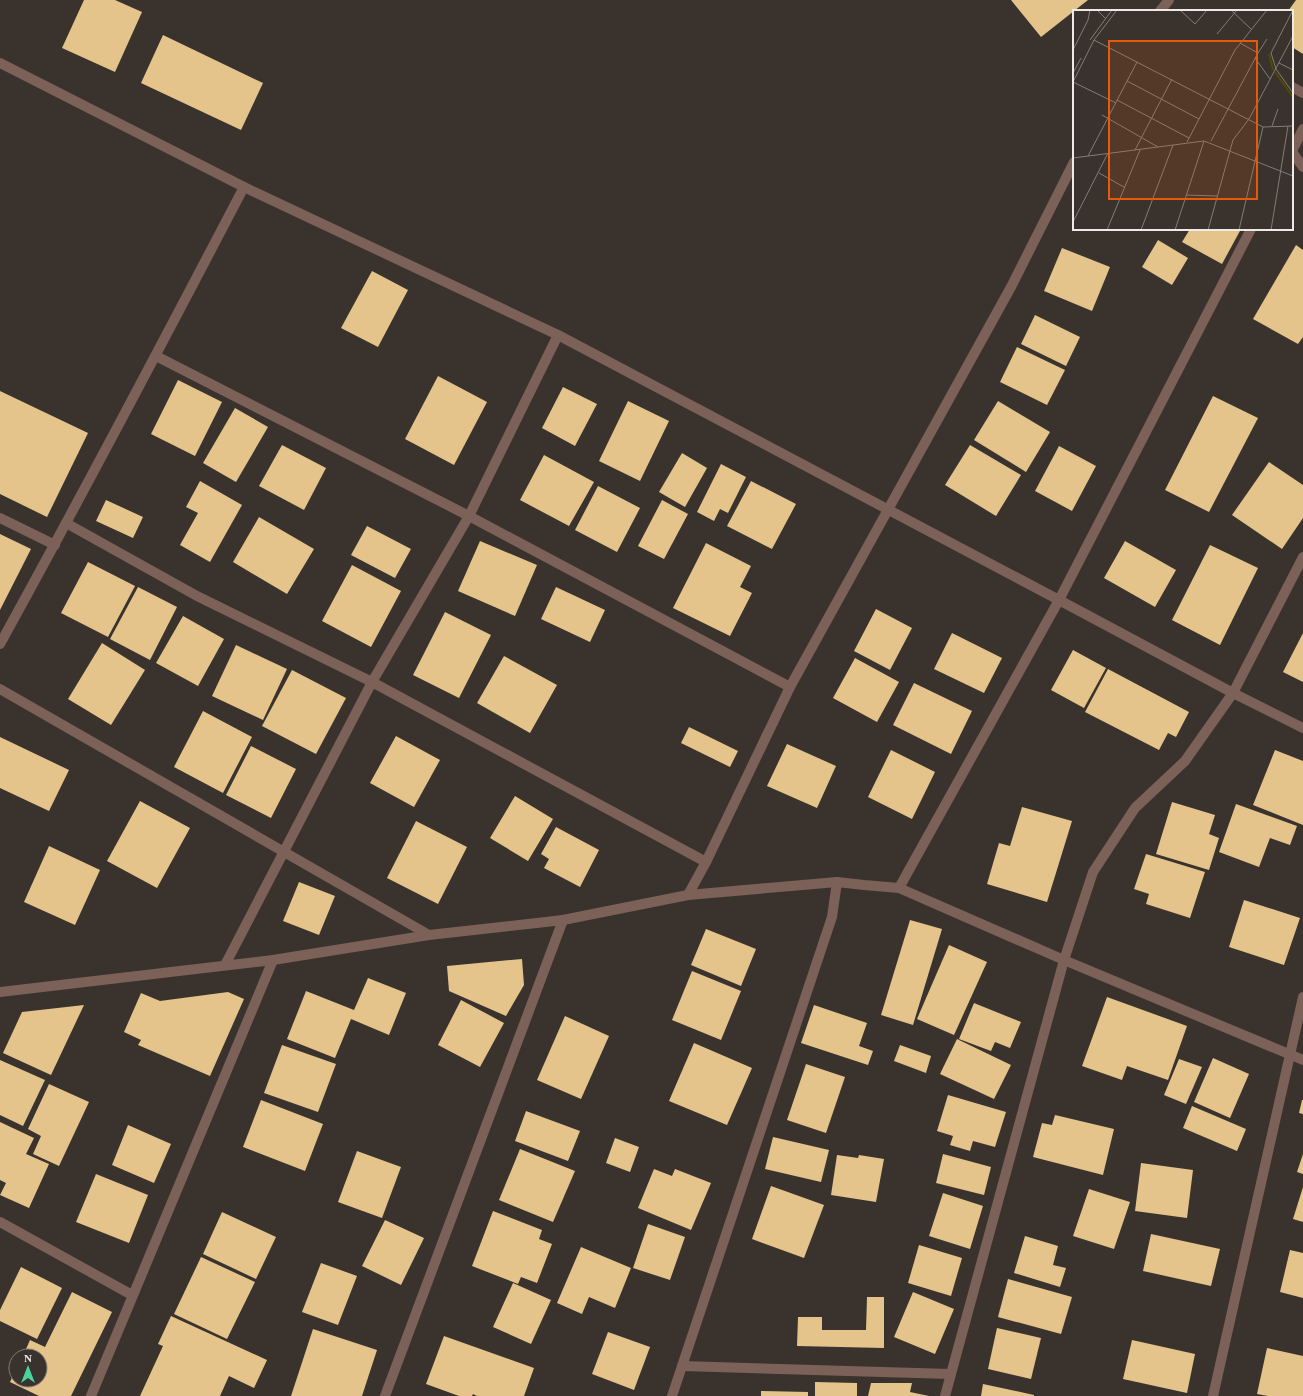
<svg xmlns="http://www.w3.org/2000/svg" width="1303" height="1396" font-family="Georgia,serif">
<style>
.building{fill:#e4c48b}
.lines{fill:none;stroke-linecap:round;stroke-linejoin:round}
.minor{stroke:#7b6158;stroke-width:10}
.inset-river{fill:none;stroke:#514904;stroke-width:2}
.inset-road{fill:none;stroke:#827c77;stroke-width:1}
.view{fill:#e8590c;fill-opacity:0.15;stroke:#e8590c;stroke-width:2}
.inset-edge{fill:none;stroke:#eeeae6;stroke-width:2}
</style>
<rect width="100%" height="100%" fill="#3a332d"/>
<g class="building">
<polygon points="84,0 115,0 142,12 115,72 62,48"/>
<polygon points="1011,0 1088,0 1041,37"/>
<polygon points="1296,0 1303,0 1303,54 1292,47 1292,11 1288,11"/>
<polygon points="163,35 263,83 241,130 141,83"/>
<polygon points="1190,229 1241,229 1222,264 1182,242"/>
<polygon points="1158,240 1188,258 1172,285 1142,267"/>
<polygon points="1296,245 1303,250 1303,337 1298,344 1253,319"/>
<polygon points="1062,248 1110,267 1092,311 1044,291"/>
<polygon points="372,271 408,290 378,347 341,328"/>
<polygon points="1035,315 1080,337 1066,366 1021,344"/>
<polygon points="1017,347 1065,370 1047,405 1000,382"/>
<polygon points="438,376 487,402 454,465 405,439"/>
<polygon points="178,380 222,402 195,456 151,434"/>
<polygon points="563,387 597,404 575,446 542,428"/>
<polygon points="0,391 88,433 47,517 0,494"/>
<polygon points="1213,396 1258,418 1209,512 1165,490"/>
<polygon points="628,401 669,421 640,481 599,461"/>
<polygon points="998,401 1050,432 1026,472 974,440"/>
<polygon points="235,408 268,427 236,482 203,463"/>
<polygon points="282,445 326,468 304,510 259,486"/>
<polygon points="970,445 1021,475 996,516 945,485"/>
<polygon points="1059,446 1096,466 1072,511 1035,491"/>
<polygon points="682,453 707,468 685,507 659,492"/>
<polygon points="544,455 594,482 569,526 520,500"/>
<polygon points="1269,462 1303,485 1303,518 1282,549 1232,515"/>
<polygon points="721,464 746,477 728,513 720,509 714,521 697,512"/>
<polygon points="200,481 242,505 210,562 180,545 198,513 186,507"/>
<polygon points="751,481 796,504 772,549 727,526"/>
<polygon points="598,486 640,508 617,552 575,530"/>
<polygon points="106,500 143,517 133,538 96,521"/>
<polygon points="662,500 688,514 664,559 638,546"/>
<polygon points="259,517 314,549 287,594 233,562"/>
<polygon points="367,526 411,549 395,578 351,555"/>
<polygon points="0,534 31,549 0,610"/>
<polygon points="480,541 537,565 515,616 458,591"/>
<polygon points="1125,541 1176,570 1155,607 1104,578"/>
<polygon points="706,543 751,566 740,587 752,593 730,636 673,608"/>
<polygon points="1210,545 1258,568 1220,645 1172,620"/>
<polygon points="88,562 135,586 108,637 61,613"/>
<polygon points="352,565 401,591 371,647 322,621"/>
<polygon points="138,587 177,607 150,660 110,639"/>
<polygon points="556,587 605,610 590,642 541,619"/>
<polygon points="876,609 912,628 890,670 854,651"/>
<polygon points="445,612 491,635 459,698 413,675"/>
<polygon points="183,616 224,639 198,686 156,663"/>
<polygon points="952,633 1002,658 984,693 934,669"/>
<polygon points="1303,633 1303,682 1283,672"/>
<polygon points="102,643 145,670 111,725 68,699"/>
<polygon points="236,645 287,669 263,720 212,696"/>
<polygon points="1073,650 1106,668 1084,708 1051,690"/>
<polygon points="504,656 557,685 530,733 477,703"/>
<polygon points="855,658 899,682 877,722 833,698"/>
<polygon points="1108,669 1189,712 1176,737 1168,733 1159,750 1085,712"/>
<polygon points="292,670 346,698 316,754 262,726"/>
<polygon points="914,683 972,711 951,754 893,725"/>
<polygon points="203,711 252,737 223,793 174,767"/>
<polygon points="689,727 738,751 730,767 681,743"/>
<polygon points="396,736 440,760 414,807 370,783"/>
<polygon points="0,737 69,770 49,811 0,788"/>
<polygon points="787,744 836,766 817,808 767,786"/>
<polygon points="251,746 296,769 271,818 226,795"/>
<polygon points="891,750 935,772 912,819 868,797"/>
<polygon points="1275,750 1303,761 1303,825 1253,805"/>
<polygon points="515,796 553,819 528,861 490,838"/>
<polygon points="140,801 190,828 157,888 107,861"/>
<polygon points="1172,802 1215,815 1209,834 1219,838 1209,870 1156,854"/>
<polygon points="1236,804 1297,826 1290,845 1270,838 1259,867 1219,852"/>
<polygon points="1022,807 1072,821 1047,902 987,884 999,843 1010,846"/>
<polygon points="416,821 467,847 438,904 387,878"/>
<polygon points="556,827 599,850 580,887 544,868 549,859 541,854"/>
<polygon points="49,846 100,870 75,925 24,902"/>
<polygon points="1146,854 1205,872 1190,918 1146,904 1149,894 1134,889"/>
<polygon points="299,882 335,896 319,935 283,921"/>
<polygon points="1244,900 1300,918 1284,965 1229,947"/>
<polygon points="910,920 942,929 913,1025 881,1015"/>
<polygon points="706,929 756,949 741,986 691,965"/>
<polygon points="949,945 987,962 954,1035 917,1019"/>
<polygon points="522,959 524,985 506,1016 449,991 447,966"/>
<polygon points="692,971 741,991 721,1040 672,1020"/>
<polygon points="368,978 406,993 389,1035 351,1019 335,1058 287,1039 306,991 354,1010"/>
<polygon points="228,992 244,999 210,1076 138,1045 141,1040 124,1032 141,993 160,1001"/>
<polygon points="1107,997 1187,1026 1168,1080 1127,1066 1122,1080 1082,1066"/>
<polygon points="461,1000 504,1023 480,1067 438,1045"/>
<polygon points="974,1003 1021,1022 1010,1048 995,1042 991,1051 959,1039"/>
<polygon points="84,1005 51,1075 3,1053 22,1012"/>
<polygon points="814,1005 867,1023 859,1046 873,1051 868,1065 801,1043"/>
<polygon points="565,1016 609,1036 581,1099 537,1080"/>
<polygon points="957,1039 1011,1065 994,1099 940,1074"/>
<polygon points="694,1043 752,1068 727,1125 669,1101"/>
<polygon points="282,1045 336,1064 318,1112 264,1093"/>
<polygon points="900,1045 931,1056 926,1073 894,1061"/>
<polygon points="1213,1058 1249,1074 1230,1118 1194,1102"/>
<polygon points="1179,1059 1202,1067 1186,1104 1164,1095"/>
<polygon points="0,1060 45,1080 23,1126 0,1115"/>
<polygon points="806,1064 845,1077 826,1133 787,1120"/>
<polygon points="49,1084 89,1102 59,1166 33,1154 41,1136 28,1129"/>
<polygon points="948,1095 1006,1112 995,1147 973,1141 970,1151 950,1145 953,1136 937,1131"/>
<polygon points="261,1100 323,1124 305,1171 243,1147"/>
<polygon points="1302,1100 1303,1100 1303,1114 1299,1113"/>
<polygon points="1192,1106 1246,1129 1237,1151 1183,1128"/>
<polygon points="526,1111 580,1131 568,1161 515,1141"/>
<polygon points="1055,1115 1114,1129 1103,1175 1033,1157 1042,1123 1052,1125"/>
<polygon points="0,1122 34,1138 26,1154 49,1164 29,1208 0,1195 6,1183 0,1180"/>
<polygon points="128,1125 171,1144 154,1183 112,1165"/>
<polygon points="773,1137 829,1150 821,1182 765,1169"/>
<polygon points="615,1138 639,1147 630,1172 606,1163"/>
<polygon points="520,1149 575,1171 553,1222 499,1200"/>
<polygon points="357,1151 401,1167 382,1218 338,1202"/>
<polygon points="943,1154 991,1167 984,1195 936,1183"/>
<polygon points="1303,1154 1303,1174 1297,1172"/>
<polygon points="837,1155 858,1158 859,1155 884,1159 876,1202 831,1195"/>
<polygon points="1141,1163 1193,1170 1187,1218 1135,1211"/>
<polygon points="654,1169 672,1176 675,1169 711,1183 691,1230 638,1208"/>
<polygon points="96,1174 148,1195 129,1243 76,1222"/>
<polygon points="771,1186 824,1205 804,1258 752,1239"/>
<polygon points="1303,1187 1303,1222 1293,1219"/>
<polygon points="1089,1189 1130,1202 1114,1249 1073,1236"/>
<polygon points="943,1193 983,1206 970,1249 929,1236"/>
<polygon points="493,1211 542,1230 539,1239 552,1244 537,1283 521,1277 518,1284 472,1266"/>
<polygon points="222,1212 276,1237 256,1279 203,1254"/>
<polygon points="385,1220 424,1238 401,1285 362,1266"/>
<polygon points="648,1224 685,1237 670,1280 633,1268"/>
<polygon points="1151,1234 1220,1249 1211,1286 1143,1271"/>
<polygon points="1025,1236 1058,1246 1053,1265 1066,1268 1060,1287 1014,1273"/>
<polygon points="919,1245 962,1258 951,1296 908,1283"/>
<polygon points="581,1247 631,1268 615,1308 589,1297 582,1314 557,1303"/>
<polygon points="1290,1250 1303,1253 1303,1298 1280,1292"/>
<polygon points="201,1257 255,1282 227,1339 174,1314"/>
<polygon points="321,1263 357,1276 338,1325 302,1312"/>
<polygon points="21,1267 62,1288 37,1339 0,1321 0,1310"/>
<polygon points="1008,1279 1072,1297 1061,1334 998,1317"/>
<polygon points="513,1283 551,1300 531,1344 493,1327"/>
<polygon points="72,1292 112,1312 71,1396 39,1396 10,1382 16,1369 16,1380 40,1380 40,1356 23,1356 30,1340 45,1347"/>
<polygon points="913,1292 954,1309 935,1354 894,1337"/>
<polygon points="867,1297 884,1297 884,1348 797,1346 798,1317 822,1317 822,1330 866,1330"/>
<polygon points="171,1316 267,1360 254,1388 229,1376 220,1396 140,1396 163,1346 158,1344"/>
<polygon points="997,1328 1041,1338 1031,1379 988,1369"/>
<polygon points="313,1329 377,1350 362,1396 291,1396"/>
<polygon points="608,1332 650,1347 634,1390 592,1374"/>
<polygon points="444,1336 534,1368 524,1396 477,1396 473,1394 472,1396 459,1396 426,1384"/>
<polygon points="1132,1340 1195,1354 1187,1393 1123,1379"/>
<polygon points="1267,1348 1303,1356 1303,1396 1268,1396 1257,1394"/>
<polygon points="815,1382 857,1383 857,1396 815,1396"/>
<polygon points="871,1383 912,1383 910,1392 929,1396 868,1396"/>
<polygon points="983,1384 1034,1395 1034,1396 981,1396"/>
<polygon points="761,1391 808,1392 808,1396 761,1396"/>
</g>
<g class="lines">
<g class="minor">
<polyline points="1160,11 1169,0"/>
<polyline points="0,63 244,187 558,335 1059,600 1233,693 1303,728"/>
<polyline points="1292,87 1303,93"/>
<polyline points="1292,151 1303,129"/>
<polyline points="1292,152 1303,167"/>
<polyline points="156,356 469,516 790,687"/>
<polyline points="0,518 55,545"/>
<polyline points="66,523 197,596 372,682 706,862"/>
<path d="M0 644C84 492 164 340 244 187"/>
<polyline points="0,689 429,935"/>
<polyline points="899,888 1059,600 1251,229"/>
<polyline points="688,895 706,862 790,687 1011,287 1074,162"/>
<polyline points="225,965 372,682 469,516 558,335"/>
<polyline points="0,992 273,960 429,935 563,920 688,895 837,882 864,885 899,888 1064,960 1303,1060"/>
<polyline points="0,1222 132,1295"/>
<polyline points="682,1366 951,1374"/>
<polyline points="91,1396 273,960"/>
<polyline points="385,1396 563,920"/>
<polyline points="672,1396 832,917 837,882"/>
<polyline points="945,1396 1064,960 1093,872 1135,808 1185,761 1233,693 1303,557"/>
<polyline points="1213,1396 1303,997"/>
</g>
</g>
<g transform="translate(1073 10)">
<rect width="220" height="220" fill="#3a332d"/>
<path class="inset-river" d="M196 44 200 60M202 62 220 87"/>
<path class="inset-road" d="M24 0 33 9M107 0 122 14 134 0M158 0 178 19M220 0 198 43 203 59 220 83M144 24 164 0M17 30 39 0M21 30 190 117 220 116M0 40 15 10 17 0M185 43 194 29M182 48 197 69M206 53 220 60M0 63 8 48M54 71 126 109M0 72 43 93M0 72 21 30 44 0M44 90 116 128M29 105 85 137M199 116 205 99M138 131 185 43 167 33M114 132 162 40 194 0M62 140 99 69M15 146 64 52M0 148 131 131 220 166M26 163 51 177M113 185 144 186M0 212 35 143M34 220 67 140M68 220 100 135M102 220 131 131M135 220 160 130 176 109 220 26M166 220 190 117M198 220 215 116"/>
<path class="view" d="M36 31H184V189H36Z"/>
<rect width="220" height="220" class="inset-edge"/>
</g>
<g transform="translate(28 1368)"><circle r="19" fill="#3a332d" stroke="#827c77"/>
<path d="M0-3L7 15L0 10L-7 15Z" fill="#49d49c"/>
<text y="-6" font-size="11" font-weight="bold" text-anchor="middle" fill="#eeeae6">N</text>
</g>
</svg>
